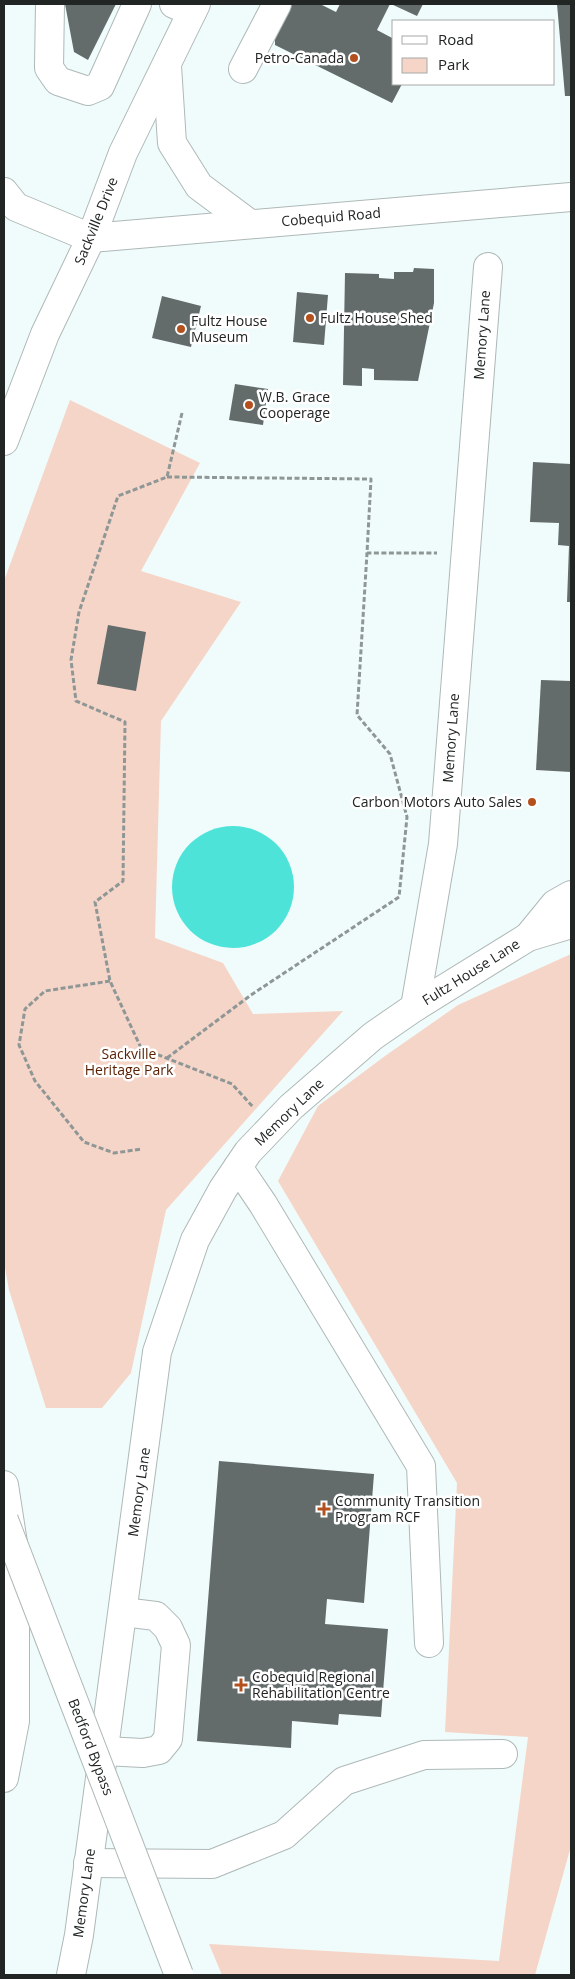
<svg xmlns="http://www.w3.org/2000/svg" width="575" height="1979" font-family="'Open Sans',sans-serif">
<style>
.green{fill:#f5d5c8}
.water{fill:#4ee3d9}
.building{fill:#636c6b}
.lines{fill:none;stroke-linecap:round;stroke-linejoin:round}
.minor-casing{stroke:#aeb9b7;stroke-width:30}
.major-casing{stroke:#aeb9b7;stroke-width:30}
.highway-casing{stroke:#aeb9b7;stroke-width:30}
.path{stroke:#8f9796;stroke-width:3;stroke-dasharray:5 2.5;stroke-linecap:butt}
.minor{stroke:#fff;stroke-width:28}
.major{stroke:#fff;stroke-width:28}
.highway{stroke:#fff;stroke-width:28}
.highway-bridge-casing{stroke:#aeb9b7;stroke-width:30;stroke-linecap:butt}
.highway-bridge{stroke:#fff;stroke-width:28}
.poi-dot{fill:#b4501d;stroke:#fff;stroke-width:2}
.labels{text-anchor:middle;stroke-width:5;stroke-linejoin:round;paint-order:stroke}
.poi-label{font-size:14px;fill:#212524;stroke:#fff;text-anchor:start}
.street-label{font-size:14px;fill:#212524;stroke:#fff}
.park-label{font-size:14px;fill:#581f01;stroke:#fff}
</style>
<rect width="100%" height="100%" fill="#f0fcfb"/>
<g class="green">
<polygon points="70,400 200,463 141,571 241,602 161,721 155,938 223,963 253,1014 343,1011 166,1210 131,1373 102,1408 46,1408 9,1290 4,1262 4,581"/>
<polygon points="571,954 571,1846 535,1975 222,1975 209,1944 499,1961 528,1737 445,1732 457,1483 278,1181 318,1106 385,1056 458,1005"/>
</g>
<circle class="water" cx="233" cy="887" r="61"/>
<g class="building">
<polygon points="65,4 116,4 88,60 74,52"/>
<polygon points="293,4 320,4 336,12 340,4 390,4 377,30 394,39 394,84 402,84 392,103 275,45 275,30 286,9"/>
<polygon points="391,4 423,4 417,16"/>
<polygon points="557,4 571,4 571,96 565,96"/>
<polygon points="414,268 434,269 434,303 418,381 374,380 374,369 362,368 362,386 343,385 345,273 379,274 379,278 394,279 394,272 413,272"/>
<polygon points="297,292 328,295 324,345 293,342"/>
<polygon points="162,296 201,306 191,347 152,338"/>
<polygon points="235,384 268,389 263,425 229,420"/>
<polygon points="533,462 571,464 571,602 567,602 569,546 558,545 559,523 530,522"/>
<polygon points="108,625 146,632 136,691 97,684"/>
<polygon points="541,680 571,681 571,772 536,770"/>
<polygon points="219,1461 374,1474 364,1603 327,1599 325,1624 388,1629 381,1717 339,1714 338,1725 292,1721 291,1748 197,1741"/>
</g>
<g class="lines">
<g class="minor-casing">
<g id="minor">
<polyline points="50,4 49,68 58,81 88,91 100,86 137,4"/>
<polyline points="174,4 192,12"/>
<polyline points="243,69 277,4"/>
<polyline points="4,192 16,207 91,238"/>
<polyline points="528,937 555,904 571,895"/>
<polyline points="415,1007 443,844 488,267"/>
<polyline points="238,1167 263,1204 421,1466 429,1643"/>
<polyline points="104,1751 143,1753 159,1750 168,1739 176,1645 168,1628 156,1616 123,1612"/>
<polyline points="88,1863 212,1864 284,1835 344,1781 424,1755 503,1754"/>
<polyline points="71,1975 79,1935 157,1352 195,1240 223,1189 248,1152 291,1107 373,1036 415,1007 528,937 571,924"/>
</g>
</g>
<g class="major-casing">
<g id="major">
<polyline points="167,66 172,143 199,186 250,224"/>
<polyline points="91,238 571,197"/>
<polyline points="4,441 45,334 91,238 123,153 196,4"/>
</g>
</g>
<g class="highway-casing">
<polyline id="highway" points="4,1485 15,1556 15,1721 4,1778"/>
</g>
<g class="path">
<polyline points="182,413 167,477 118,496 79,612 71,660 76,701 125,722 123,881 95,902 110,981 141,1048 232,1084 253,1107"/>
<polyline points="167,477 371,479 367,553 437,553"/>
<polyline points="110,981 45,991 25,1009 19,1045 35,1081 84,1142 114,1153 142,1149"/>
<polyline points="167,1058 251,995 399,897 407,817 390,754 357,715 367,553"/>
</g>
<use href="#minor" class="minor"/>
<use href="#major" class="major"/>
<use href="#highway" class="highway"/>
<g class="highway-bridge-casing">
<polyline id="highway-bridge" points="4,1520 179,1975"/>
</g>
<use href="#highway-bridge" class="highway-bridge"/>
</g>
<g class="poi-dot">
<circle cx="354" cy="58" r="5"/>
<circle cx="310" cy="318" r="5"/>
<circle cx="181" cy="329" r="5"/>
<circle cx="249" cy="405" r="5"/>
<circle cx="532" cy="802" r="5"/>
<path d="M321.5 1501.5h5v5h5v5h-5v5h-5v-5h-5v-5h5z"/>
<path d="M238.5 1677.5h5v5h5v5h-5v5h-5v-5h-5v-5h5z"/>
</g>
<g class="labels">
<g class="poi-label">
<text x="344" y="63" text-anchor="end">Petro-Canada</text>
<text x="320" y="323">Fultz House Shed</text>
<text x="191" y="326">Fultz House<tspan x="191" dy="16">Museum</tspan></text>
<text x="259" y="402">W.B. Grace<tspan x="259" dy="16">Cooperage</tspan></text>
<text x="522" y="807" text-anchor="end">Carbon Motors Auto Sales</text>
<text x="335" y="1506">Community Transition<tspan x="335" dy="16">Program RCF</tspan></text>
<text x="252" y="1682">Cobequid Regional<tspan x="252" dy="16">Rehabilitation Centre</tspan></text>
</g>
<g class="street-label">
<text transform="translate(331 217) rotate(-5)" y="5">Cobequid Road</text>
<text transform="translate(96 221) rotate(-68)" y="5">Sackville Drive</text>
<text transform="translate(482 335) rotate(-86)" y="5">Memory Lane</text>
<text transform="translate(451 738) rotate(-86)" y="5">Memory Lane</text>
<text transform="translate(471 972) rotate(-32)" y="5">Fultz House Lane</text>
<text transform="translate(289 1112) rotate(-44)" y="5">Memory Lane</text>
<text transform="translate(139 1492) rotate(-82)" y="5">Memory Lane</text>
<text transform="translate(91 1747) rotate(69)" y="5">Bedford Bypass</text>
<text transform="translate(84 1893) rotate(-82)" y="5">Memory Lane</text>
</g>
<g class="park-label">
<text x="129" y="1059">Sackville<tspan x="129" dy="16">Heritage Park</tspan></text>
</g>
</g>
<rect width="575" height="1979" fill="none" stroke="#212524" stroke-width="10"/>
<rect x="392" y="20" width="162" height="65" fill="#ffffff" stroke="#a6a8a7"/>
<rect x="402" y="36" width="25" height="8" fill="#ffffff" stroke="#a6a8a7"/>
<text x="438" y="45" font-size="15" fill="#212524">Road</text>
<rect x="402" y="58" width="25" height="15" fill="#f5d5c8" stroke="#a6a8a7"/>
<text x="438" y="70" font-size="15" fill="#212524">Park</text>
</svg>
